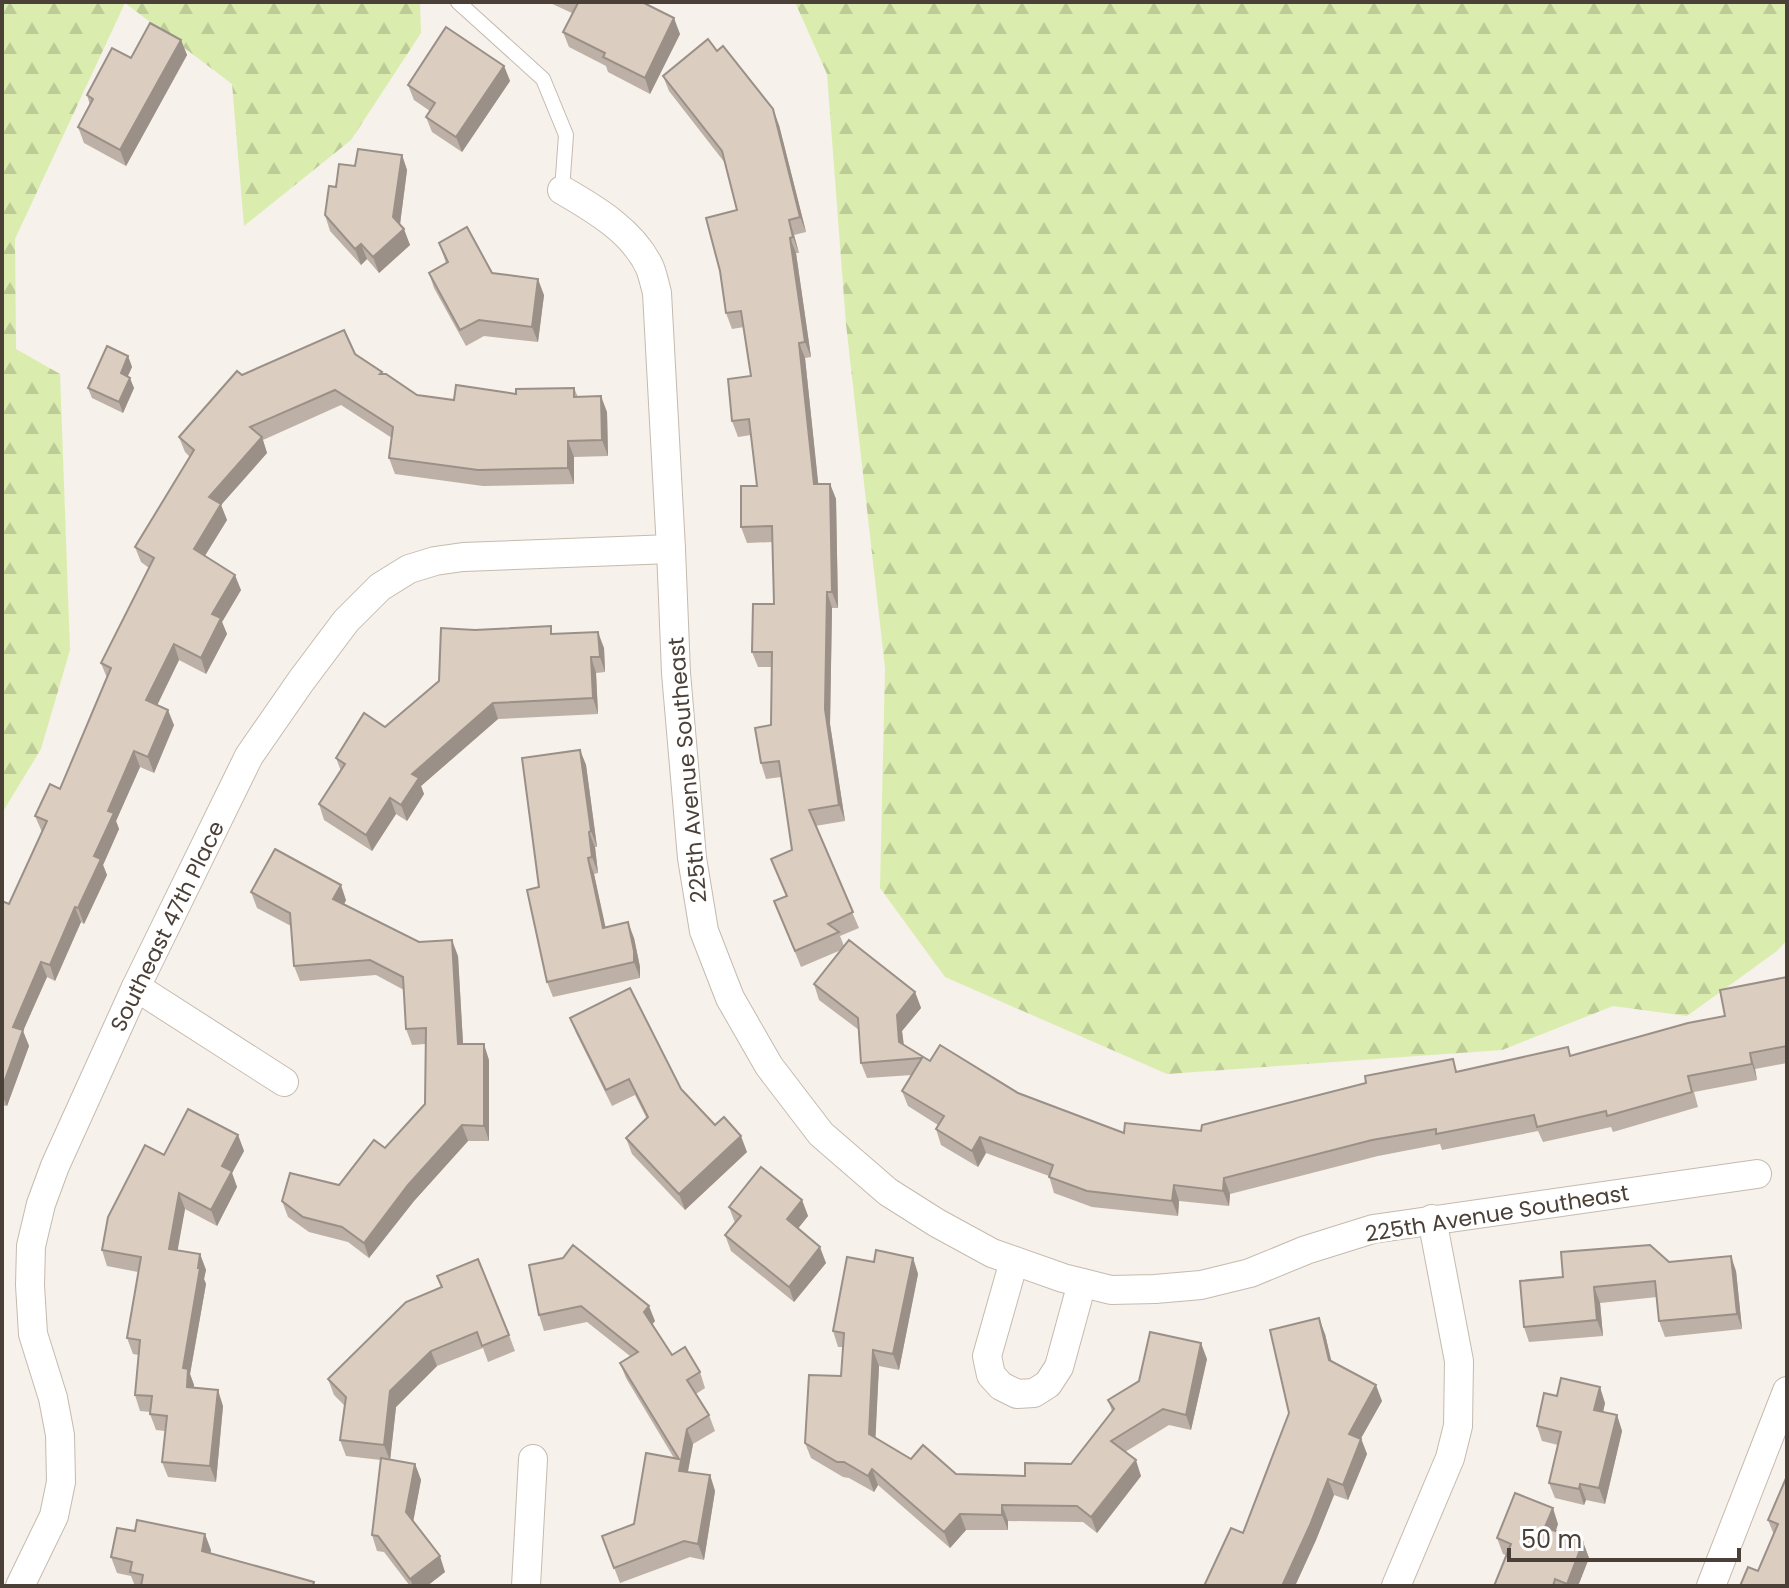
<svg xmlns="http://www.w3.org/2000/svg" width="1789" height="1588" font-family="Poppins,sans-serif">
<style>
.forest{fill:url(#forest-firs)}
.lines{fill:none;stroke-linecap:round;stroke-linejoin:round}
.service-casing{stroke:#c6baae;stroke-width:16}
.minor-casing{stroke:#c6baae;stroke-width:30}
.service{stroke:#fff;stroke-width:14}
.minor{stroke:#fff;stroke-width:28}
.wall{fill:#bdb0a6}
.shaded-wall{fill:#9a9087}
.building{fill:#dccdc1;stroke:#9a9087;stroke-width:2}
.labels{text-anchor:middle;stroke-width:6;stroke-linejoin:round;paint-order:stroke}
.street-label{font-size:22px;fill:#4b4037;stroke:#fff}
</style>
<defs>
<pattern id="forest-firs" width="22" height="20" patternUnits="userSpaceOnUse" patternTransform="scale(2)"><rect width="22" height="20" fill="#daedaf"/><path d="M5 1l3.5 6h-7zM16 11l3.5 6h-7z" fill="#bdcc97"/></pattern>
</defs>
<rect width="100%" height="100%" fill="#f6f1ea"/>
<g class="forest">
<polygon points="2,2 420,2 421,33 351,140 244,226 232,84 125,3 15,239 16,349 60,374 70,650 41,749 2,813"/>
<polygon points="795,2 1787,2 1787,940 1777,951 1687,1016 1613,1006 1502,1050 1167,1074 945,977 880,888 885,668 846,324 827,74"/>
</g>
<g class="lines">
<g class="service-casing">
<polyline id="service" points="458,2 543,79 566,135 562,190"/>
</g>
<g class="minor-casing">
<g id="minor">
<path d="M562 190C595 209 634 232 650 268 653 276 655 285 657 293L671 549 676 673 692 858 704 931 730 998 769 1066 821 1134 888 1192 937 1223 992 1253 1063 1278 1111 1290 1155 1289 1201 1285 1250 1273 1306 1250 1373 1229 1757 1174"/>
<polyline points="136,987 284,1082"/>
<polyline points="1014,1261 987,1356 991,1375 1001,1386 1017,1394 1034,1393 1048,1384 1059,1367 1082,1283"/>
<polyline points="20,1586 54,1516 61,1482 60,1435 53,1398 33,1334 30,1285 31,1246 41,1204 55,1166 136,987 249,756 301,681 346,621 380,587 409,569 435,561 463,557 671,549"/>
<polyline points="526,1586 533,1459"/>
<polyline points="1396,1586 1450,1458 1458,1426 1459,1361 1432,1219"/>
<polyline points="1711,1586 1787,1391"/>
</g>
</g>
<use href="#service" class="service"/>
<use href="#minor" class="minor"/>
</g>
<g class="wall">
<polygon points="548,2 642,2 680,34 650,94 608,72 606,66 569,47 563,32 572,13"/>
<polygon points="181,40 187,55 126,166 84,143 78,127 90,105 87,95 131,58"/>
<polygon points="504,66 510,81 462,152 432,132 426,117 430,111 414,100 408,85"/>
<polygon points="663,76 779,125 806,232 794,235 799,253 796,253 811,357 805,358 818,484 830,484 836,499 838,608 832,608 830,724 845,821 815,826 859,928 840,936 844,946 915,992 921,1008 902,1031 904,1045 930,1061 1124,1133 1201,1131 1568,1047 1571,1056 1725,1016 1787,977 1787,1063 1755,1069 1757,1080 1694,1092 1698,1107 1613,1132 1611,1127 1543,1142 1538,1131 1442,1150 1440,1144 1378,1156 1230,1194 1229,1206 1179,1201 1178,1216 1092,1207 1054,1193 1049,1176 986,1153 978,1167 941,1145 936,1129 938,1125 908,1106 902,1091 912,1075 867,1078 861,1063 859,1030 819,1000 814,984 841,950 801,967 774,901 786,896 771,859 792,850 781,777 766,779 761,763 771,725 772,667 758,667 752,652 774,604 773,542 747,543 741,527 757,486 751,435 738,437 732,421 751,376 744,327 732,329 726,313 737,210 725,163 669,91"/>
<polygon points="402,155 407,170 400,224 410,245 379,273 367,259 361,265 330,231 325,215 355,166"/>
<polygon points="439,243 492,273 544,295 538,342 484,336 466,346 434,288 429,273 446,263"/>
<polygon points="355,354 382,372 383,374 417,395 454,400 574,388 578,397 607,412 608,456 574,457 574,484 483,486 395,474 389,458 392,438 341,405 263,440 267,453 221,505 227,520 205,556 241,590 222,622 227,634 206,674 179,660 157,705 174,725 154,773 140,767 116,821 119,829 103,865 107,875 84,924 81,922 55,981 47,977 23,1031 29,1046 7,1106 2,1105 2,901 9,904 42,832 35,816 60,789 107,678 101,663 149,568 141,562 135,547 190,457 185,452 179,437 242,375"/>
<polygon points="128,356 132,367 128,376 134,388 123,413 92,398 88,388"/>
<polygon points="554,634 604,648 605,672 596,673 598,714 498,719 421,786 424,794 407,821 396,814 372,851 324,820 319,804 341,771 336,758 385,727"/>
<polygon points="580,750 586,765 597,847 595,847 598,873 594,874 605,927 634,938 640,967 640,978 553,997 547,982 539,887"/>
<polygon points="251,892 346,900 344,904 419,942 458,956 463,1044 489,1060 489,1141 468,1141 414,1201 369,1258 348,1242 309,1232 288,1217 282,1201 339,1185 385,1148 425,1104 425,1044 412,1045 406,1029 404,990 376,975 300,981 294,966 291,926 257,908"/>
<polygon points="570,1018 681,1089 715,1125 747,1152 685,1210 632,1154 626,1138 647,1119 635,1095 612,1106 576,1033"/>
<polygon points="238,1135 244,1151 232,1173 237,1187 217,1226 185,1209 177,1251 200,1254 206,1270 204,1279 206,1284 190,1374 194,1385 194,1388 223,1406 216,1482 168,1477 162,1462 165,1431 156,1430 150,1414 151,1412 140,1411 135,1395 139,1355 133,1354 127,1338 138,1272 107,1266 102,1250 164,1155"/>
<polygon points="802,1200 808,1216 798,1228 826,1263 794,1302 731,1251 725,1235 735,1223 729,1207"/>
<polygon points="913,1258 918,1274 899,1370 879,1366 875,1437 911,1459 956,1474 1025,1476 1071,1464 1112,1411 1108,1400 1207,1359 1191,1430 1169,1425 1125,1452 1141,1476 1097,1533 1083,1522 1008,1521 1008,1530 966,1530 950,1548 878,1485 874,1492 849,1478 843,1477 811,1458 805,1443 841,1376 843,1347 838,1347 833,1331 874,1262"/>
<polygon points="1669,1262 1736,1271 1742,1329 1665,1337 1659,1321 1657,1297 1600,1303 1603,1336 1529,1342 1524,1327 1563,1277"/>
<polygon points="529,1265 655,1321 652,1324 672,1355 700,1372 705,1388 696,1394 709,1415 715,1431 693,1444 688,1472 710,1475 715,1491 704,1560 690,1557 620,1583 602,1536 634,1524 674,1458 626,1378 620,1363 630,1356 587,1322 544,1331 539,1315"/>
<polygon points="406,1302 509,1335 515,1351 488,1362 483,1348 437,1366 396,1407 390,1460 415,1464 421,1480 413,1521 445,1572 427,1586 410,1586 384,1552 377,1551 372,1535 381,1460 346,1456 340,1440 345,1406 334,1395 328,1379"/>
<polygon points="1325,1334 1331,1361 1382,1401 1361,1438 1367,1454 1348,1500 1334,1495 1316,1540 1295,1586 1204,1586 1243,1533"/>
<polygon points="1557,1396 1605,1403 1603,1412 1617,1415 1622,1431 1605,1504 1586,1500 1584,1505 1555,1498 1549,1483 1558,1445 1542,1441 1537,1426"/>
<polygon points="1787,1476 1787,1586 1758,1571 1774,1535 1768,1520"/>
<polygon points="1558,1524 1556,1531 1583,1542 1589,1558 1578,1586 1494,1586 1506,1555 1503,1554 1497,1538"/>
<polygon points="211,1550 210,1553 316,1586 135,1586 131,1576 117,1573 111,1557"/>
</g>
<g class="shaded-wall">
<polygon points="674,18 680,34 650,94 645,78"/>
<polygon points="181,40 187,55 126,166 120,150"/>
<polygon points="504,66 510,81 462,152 456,137"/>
<polygon points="773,109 779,125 806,232 800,217"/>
<polygon points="402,155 407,170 399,232 393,217"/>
<polygon points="789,220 794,235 799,253 793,237"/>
<polygon points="404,229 410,245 379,273 373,257"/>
<polygon points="790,238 796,253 811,357 805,342"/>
<polygon points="361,244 367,259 361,265 355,249"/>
<polygon points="538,279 544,295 538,342 532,327"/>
<polygon points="799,343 805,358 820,500 814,484"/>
<polygon points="128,356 132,367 124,384 121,373"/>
<polygon points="130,378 134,388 123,413 119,402"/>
<polygon points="601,396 607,412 608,456 602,440"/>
<polygon points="262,437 267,453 221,505 227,520 199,565 194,549 209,497"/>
<polygon points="568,441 574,457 574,484 568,468"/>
<polygon points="830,484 836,499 838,608 832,592"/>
<polygon points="235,575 241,590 222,622 227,634 206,674 201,658 212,614"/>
<polygon points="827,592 832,608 830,724 845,821 839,805 825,709"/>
<polygon points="598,632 604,648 605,672 600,657"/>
<polygon points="174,644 179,660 152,716 146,700"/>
<polygon points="591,657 596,673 598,714 593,698"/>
<polygon points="493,703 498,719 421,786 424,794 407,821 401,805 412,774"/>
<polygon points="168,710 174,725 154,773 148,757"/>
<polygon points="580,750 586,765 597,847 591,831"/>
<polygon points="134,751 140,767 116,821 119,829 103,865 107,875 84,924 78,908 108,811"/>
<polygon points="390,798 396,814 372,851 366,835"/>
<polygon points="589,832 595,847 598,873 592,857"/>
<polygon points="588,858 594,874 609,943 603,928"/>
<polygon points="341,885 346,900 339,915 333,899"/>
<polygon points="75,907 81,922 55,981 50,965"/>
<polygon points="628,922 634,938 640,967 640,978 634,962"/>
<polygon points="452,940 458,956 464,1060 458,1044"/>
<polygon points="41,962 47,977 23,1031 29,1046 7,1106 2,1094 2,1088 13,1027"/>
<polygon points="915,992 921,1008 902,1031 905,1057 899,1042 897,1015"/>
<polygon points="484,1044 489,1060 489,1141 484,1126"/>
<polygon points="1750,1053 1755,1069 1757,1080 1752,1064"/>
<polygon points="462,1125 468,1141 414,1201 369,1258 364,1243 408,1185"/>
<polygon points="238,1135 244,1151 232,1173 237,1187 217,1226 211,1210 222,1166"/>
<polygon points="741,1136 747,1152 685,1210 679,1194"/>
<polygon points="980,1137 986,1153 978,1167 972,1151"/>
<polygon points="1224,1178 1230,1194 1229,1206 1223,1191"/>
<polygon points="1174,1185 1179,1201 1178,1216 1172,1201"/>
<polygon points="179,1193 185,1209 175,1265 169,1249"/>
<polygon points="802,1200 808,1216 793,1235 787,1219"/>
<polygon points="820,1247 826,1263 794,1302 789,1287"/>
<polygon points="200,1254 206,1270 204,1279 206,1284 190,1374 194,1385 192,1403 187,1387 183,1368"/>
<polygon points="1731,1256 1736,1271 1742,1329 1737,1314"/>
<polygon points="913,1258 918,1274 899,1370 893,1354"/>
<polygon points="1594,1287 1600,1303 1603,1336 1597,1320"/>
<polygon points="649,1306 655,1321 650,1327 644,1312"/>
<polygon points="1319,1318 1325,1334 1335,1376 1329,1360"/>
<polygon points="1201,1343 1207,1359 1191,1430 1186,1415"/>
<polygon points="873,1350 879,1366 875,1449 869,1434"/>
<polygon points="431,1351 437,1366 396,1407 390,1461 384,1445 390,1391"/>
<polygon points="1376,1385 1382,1401 1355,1449 1349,1434"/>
<polygon points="1600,1387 1605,1403 1600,1426 1594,1410"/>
<polygon points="218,1390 223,1406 216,1482 210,1466"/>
<polygon points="1617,1415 1622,1431 1605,1504 1599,1488"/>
<polygon points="687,1429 693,1444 685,1486 679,1471"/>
<polygon points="1361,1439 1367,1454 1348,1500 1343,1485"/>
<polygon points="1136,1460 1141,1476 1097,1533 1091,1517"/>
<polygon points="415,1464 421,1480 412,1528 406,1512"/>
<polygon points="872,1469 878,1485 874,1492 868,1476"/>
<polygon points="710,1475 715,1491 704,1560 698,1544"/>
<polygon points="1328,1479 1334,1495 1316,1540 1295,1586 1282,1586"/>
<polygon points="1580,1484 1586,1500 1584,1505 1579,1489"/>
<polygon points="1002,1505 1008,1521 1008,1530 1002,1515"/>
<polygon points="1553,1508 1558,1524 1551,1543 1545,1527"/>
<polygon points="960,1514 966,1530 950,1548 944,1532"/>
<polygon points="205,1534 211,1550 208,1566 202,1551"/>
<polygon points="1583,1542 1589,1558 1578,1586 1568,1586 1567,1584"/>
<polygon points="440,1556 445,1572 427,1586 413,1586 410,1579"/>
</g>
<g class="building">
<polygon points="576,2 642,2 674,18 645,78 603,57 605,53 563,32 578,3"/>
<polygon points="150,23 181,40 120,150 78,127 93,99 87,95 112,48 131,58"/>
<polygon points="446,27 504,66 456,137 426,117 435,103 408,85"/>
<polygon points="708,39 717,51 723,46 773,109 800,217 789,220 793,237 790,238 805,342 799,343 814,484 830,484 832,592 827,592 825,709 839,805 809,810 853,912 828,924 839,932 795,951 774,901 787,896 771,859 792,850 779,761 761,763 755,728 771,725 772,652 752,652 753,604 774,604 772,526 741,527 741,486 757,486 749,419 732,421 728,379 751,376 741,311 726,313 720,271 706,218 737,210 722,151 663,76"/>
<polygon points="358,149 402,155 393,217 404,229 373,257 361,244 355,249 325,215 329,186 336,187 339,164 355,166"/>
<polygon points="467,227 492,273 538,279 532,327 479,320 460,330 429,273 448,262 439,243"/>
<polygon points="344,330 355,354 382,372 380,374 386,374 417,395 454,400 456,385 516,394 516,389 574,388 574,397 601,396 602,440 568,441 568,468 478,470 389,458 393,427 335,390 250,427 262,437 209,497 221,504 194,549 235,575 212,614 221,618 201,658 174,644 146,700 168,710 148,757 134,751 108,811 114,813 94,856 101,859 78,908 75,907 50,965 41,962 13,1027 23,1030 2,1088 2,901 9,904 47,821 35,816 50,784 60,789 111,668 101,663 154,558 135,547 194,450 179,437 237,371 242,375"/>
<polygon points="107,346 128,356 121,373 130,378 119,402 88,388"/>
<polygon points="551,626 551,634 598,632 600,657 591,657 593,698 493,703 412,774 419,778 401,805 390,798 366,835 319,804 345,764 336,758 364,713 385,727 439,681 441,628 475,630"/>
<polygon points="580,750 591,831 589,832 592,857 588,858 603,928 628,922 634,951 634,962 547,982 527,890 539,887 522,758"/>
<polygon points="275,849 341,885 333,899 419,942 452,940 458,1044 484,1044 484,1126 462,1125 408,1185 364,1243 342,1227 303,1217 282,1201 290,1173 339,1185 374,1140 385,1148 425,1104 426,1028 406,1029 403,977 370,960 294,966 290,913 251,892"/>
<polygon points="849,940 915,992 897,1015 899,1042 930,1061 940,1045 1018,1093 1124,1133 1125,1123 1201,1131 1202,1125 1366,1083 1365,1076 1453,1059 1456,1072 1568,1047 1570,1056 1688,1023 1725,1016 1720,990 1787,977 1787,1046 1750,1053 1752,1064 1688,1076 1692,1092 1607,1116 1606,1111 1537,1127 1534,1115 1436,1134 1436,1129 1372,1140 1224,1178 1223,1191 1174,1185 1172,1201 1087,1191 1049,1177 1053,1165 980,1137 972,1151 936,1129 944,1116 902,1091 922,1058 861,1063 858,1018 814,984"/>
<polygon points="630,988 681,1089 715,1125 724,1117 741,1136 679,1194 626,1138 648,1117 629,1079 606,1090 570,1018"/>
<polygon points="188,1109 238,1135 222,1166 232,1171 211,1210 179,1193 169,1249 200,1254 198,1268 200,1268 183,1368 188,1369 187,1387 218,1390 210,1466 162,1462 167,1416 150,1414 152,1396 135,1395 140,1340 127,1338 141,1257 102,1250 108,1217 145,1145 164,1155"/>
<polygon points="761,1167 802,1200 787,1219 820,1247 789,1287 725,1235 741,1216 729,1207"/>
<polygon points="573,1245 649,1306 644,1312 672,1355 685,1347 700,1372 687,1380 709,1415 687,1429 679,1471 710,1475 698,1544 684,1541 614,1568 602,1536 634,1524 646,1453 679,1459 620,1363 638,1352 581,1306 539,1315 529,1265 563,1258"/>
<polygon points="1650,1245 1669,1262 1731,1256 1737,1314 1659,1321 1655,1281 1594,1287 1597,1320 1524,1327 1520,1281 1563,1277 1561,1252"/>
<polygon points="876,1250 913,1258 893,1354 873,1350 869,1434 911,1459 923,1445 956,1474 1025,1476 1025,1463 1071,1464 1114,1409 1108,1400 1139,1381 1150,1332 1201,1343 1186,1415 1163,1409 1111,1441 1136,1460 1091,1517 1077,1506 1002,1505 1002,1515 960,1514 944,1532 872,1469 868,1476 844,1462 837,1462 805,1443 809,1375 841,1376 844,1333 833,1331 847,1257 874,1262"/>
<polygon points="478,1259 509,1335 482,1346 477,1332 431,1351 390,1391 384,1445 340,1440 346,1397 328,1379 406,1302 442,1287 437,1276"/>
<polygon points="1319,1318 1329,1360 1376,1385 1349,1434 1361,1439 1343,1485 1328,1479 1310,1525 1282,1586 1204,1586 1231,1528 1243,1533 1289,1413 1270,1330"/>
<polygon points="1561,1378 1600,1387 1594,1410 1617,1415 1599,1488 1580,1484 1579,1489 1549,1483 1561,1432 1537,1426 1544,1393 1557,1396"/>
<polygon points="381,1458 415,1464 406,1512 440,1556 410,1579 378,1536 372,1535"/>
<polygon points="1787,1476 1787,1586 1740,1586 1748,1567 1758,1571 1778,1524 1768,1520"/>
<polygon points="1515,1493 1553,1508 1545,1527 1583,1542 1567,1584 1555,1579 1553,1586 1494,1586 1511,1544 1497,1538"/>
<polygon points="137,1520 205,1534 202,1551 314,1582 313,1586 141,1586 143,1575 130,1572 132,1562 111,1557 117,1528 135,1531"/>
</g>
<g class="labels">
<g class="street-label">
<text transform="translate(687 770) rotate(-95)" y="8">225th Avenue Southeast</text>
<text transform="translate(167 926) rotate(-64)" y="8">Southeast 47th Place</text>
<text transform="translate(1497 1213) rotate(-9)" y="8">225th Avenue Southeast</text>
</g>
</g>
<rect width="1789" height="1588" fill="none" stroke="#4b4037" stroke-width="8"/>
<path d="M1509 1548v12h230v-12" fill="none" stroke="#4b4037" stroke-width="4"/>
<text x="1521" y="1548" font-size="24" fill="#4b4037" stroke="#ffffff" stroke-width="6" paint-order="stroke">50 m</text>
</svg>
